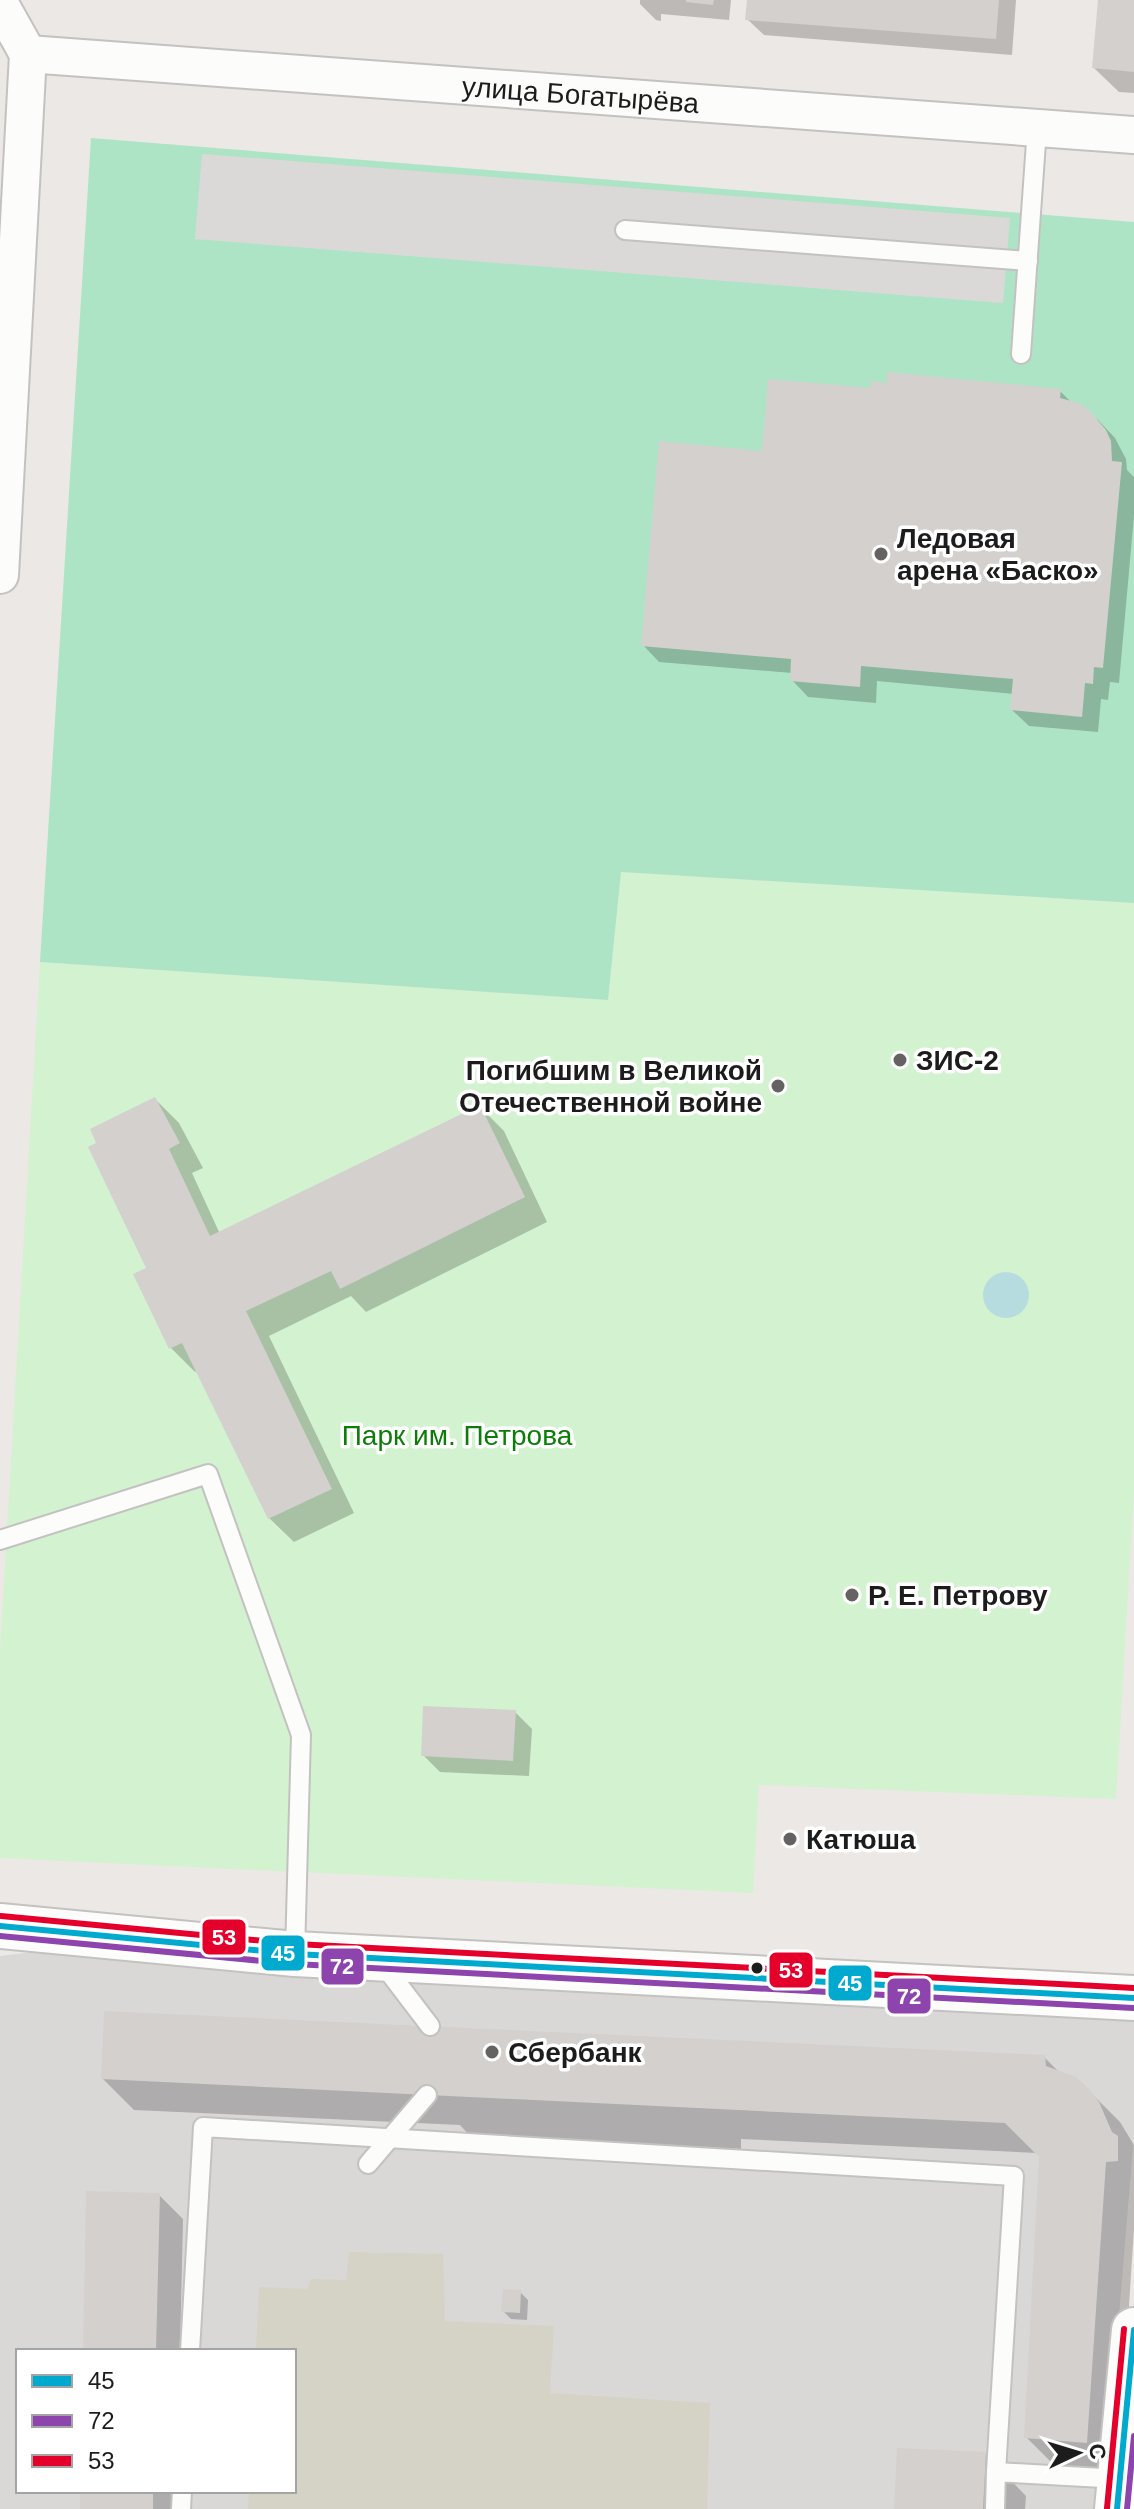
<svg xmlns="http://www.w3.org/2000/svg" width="1134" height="2509" font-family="Helvetica,sans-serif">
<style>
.residential{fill:#dad8d7;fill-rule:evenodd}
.construction{fill:#d5d2c6}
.park{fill:#d3f2cf}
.pitch{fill:#aee4c6}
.parking{fill:#dbd9d8}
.water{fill:#b7dcdf}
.shadow{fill:#0003}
.building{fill:#d3d0ce}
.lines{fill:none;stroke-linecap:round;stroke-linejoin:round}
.service-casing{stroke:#c3c2c1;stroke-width:22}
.minor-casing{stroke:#c3c2c1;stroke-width:40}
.tertiary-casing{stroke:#c3c2c1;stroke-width:48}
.service{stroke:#fcfcfb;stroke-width:18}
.minor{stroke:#fcfcfb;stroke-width:36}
.tertiary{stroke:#fcfcfb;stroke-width:44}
.bus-1-casing{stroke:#fff;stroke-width:12}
.bus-2-casing{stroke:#fff;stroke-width:12}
.bus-3-casing{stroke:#fff;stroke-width:12}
.bus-1{stroke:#00a9ce;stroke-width:6}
.bus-2{stroke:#8e44ad;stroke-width:6}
.bus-3{stroke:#e4002b;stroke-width:6}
.poi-dot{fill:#646362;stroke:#fff;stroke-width:3}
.bus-dot{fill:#1c1c1c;stroke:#fff;stroke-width:3}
.labels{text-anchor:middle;stroke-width:7;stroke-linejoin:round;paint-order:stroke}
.street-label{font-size:28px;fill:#1c1c1c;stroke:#fff}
.poi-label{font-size:28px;font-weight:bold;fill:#1c1c1c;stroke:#fff;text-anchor:start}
.park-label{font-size:28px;fill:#0d7c09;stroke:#fff}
.line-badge{stroke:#fff;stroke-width:3}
.badge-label{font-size:22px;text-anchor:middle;font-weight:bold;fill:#fff}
</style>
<rect width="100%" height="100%" fill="#ebe8e5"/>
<path class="residential" d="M33 1952 1124 2012 1134 2015V2134L1103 2509H0V1956ZM18 2351H294V2491H18Z"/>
<polygon class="construction" points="349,2252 443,2254 445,2321 554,2326 550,2393 710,2403 707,2509 248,2509 249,2491 294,2491 294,2351 256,2351 259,2287 307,2289 311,2279 346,2280"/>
<polygon class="park" points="621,872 1134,903 1134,1490 1116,1799 759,1785 753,1893 0,1858 0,1651 40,962 608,1000"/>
<polygon class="pitch" points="91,138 1134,222 1134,903 621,872 608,1000 40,962"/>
<polygon class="parking" points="202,154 1010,218 1003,303 195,239"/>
<circle class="water" cx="1006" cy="1295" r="23"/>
<g class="shadow">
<polygon points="640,0 731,0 729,20 661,14 661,21 656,20 640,4"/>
<polygon points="749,0 1016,0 1012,55 764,35 747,19"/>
<polygon points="1100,0 1134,0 1134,93 1119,92 1094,68"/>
<polygon points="871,390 1060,391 1073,404 1098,420 1115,438 1126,459 1127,470 1134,477 1134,516 1119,683 1110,682 1108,700 1101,699 1098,732 1029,726 1012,710 1014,694 877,681 876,703 808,697 792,680 792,673 659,662 643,645 763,453"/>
<polygon points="155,1099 179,1123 203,1168 192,1173 220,1234 480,1107 504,1131 547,1222 366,1312 351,1296 269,1336 354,1513 294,1542 269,1518 198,1370 195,1372 171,1348 148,1269"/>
<polygon points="515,1712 532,1729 529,1776 440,1772 423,1755"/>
<polygon points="1044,2057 1061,2074 1088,2090 1120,2122 1134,2145 1134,2229 1118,2473 1057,2468 1026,2437 1041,2157 1037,2153 741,2139 741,2149 470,2136 460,2125 134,2110 103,2079"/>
<polygon points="159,2195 183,2219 180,2351 85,2351"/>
<polygon points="520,2292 528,2300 527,2320 511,2319 503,2311"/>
<polygon points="985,2454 1026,2496 1025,2509 896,2509"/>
<rect x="82" y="2491" width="95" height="18"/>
</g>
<g class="building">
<polygon points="686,0 714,0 713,5 686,2"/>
<polygon points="747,0 999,0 996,39 745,20"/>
<polygon points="1098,0 1134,0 1134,72 1092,68"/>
<polygon points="887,372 1061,389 1060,398 1079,403 1089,410 1106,430 1111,441 1112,461 1122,462 1103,668 1094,667 1093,684 1085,683 1082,717 1010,710 1013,679 861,666 860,687 790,681 791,659 641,646 659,441 762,451 768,379 870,388 870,381 887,383"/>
<polygon points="155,1097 180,1143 169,1149 210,1236 480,1105 525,1197 340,1289 331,1271 246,1311 332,1489 268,1519 182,1343 169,1349 133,1274 146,1268 88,1147 96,1143 90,1129"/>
<polygon points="423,1706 516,1710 513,1761 421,1756"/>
<polygon points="104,2011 1045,2055 1046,2066 1076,2077 1089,2089 1099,2102 1112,2132 1118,2136 1118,2161 1106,2162 1087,2443 1024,2438 1039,2157 1005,2123 101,2079"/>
<polygon points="86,2191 160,2193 156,2351 83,2351"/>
<polygon points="503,2289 521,2290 520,2313 501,2312"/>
<polygon points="897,2448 986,2452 983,2509 894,2509"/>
<rect x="80" y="2491" width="73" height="18"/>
</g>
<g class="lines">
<g class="service-casing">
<g id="service">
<polyline points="625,230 1028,261"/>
<polyline points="1021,354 1037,128"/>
<polyline points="0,1540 208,1474 301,1735 295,1953"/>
<polyline points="382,1963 430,2026"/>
<polyline points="368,2164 427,2095"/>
<polyline points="190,2351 203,2127 1014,2176 996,2472"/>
<polyline points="181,2509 182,2491"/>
<polyline points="995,2509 996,2472 1121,2479"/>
</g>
</g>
<g class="minor-casing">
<g id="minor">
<polyline points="0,4 28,54"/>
<path id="s1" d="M28 54 1134 135"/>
<polyline points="0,575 28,54"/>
</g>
</g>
<g class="tertiary-casing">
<g id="tertiary">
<polyline points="0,1926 295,1954 1134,1998"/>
<polyline points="1117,2509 1134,2330"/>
</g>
</g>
<use href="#service" class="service"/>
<use href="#minor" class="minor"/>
<use href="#tertiary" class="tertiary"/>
<g class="bus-1-casing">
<g id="bus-1">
<polyline points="0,1926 295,1954 1134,1998"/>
<polyline points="1117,2509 1134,2330"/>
</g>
</g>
<g class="bus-2-casing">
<g id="bus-2">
<polyline points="0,1936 294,1964 1133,2008"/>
<polyline points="1127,2509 1134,2436"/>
</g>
</g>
<g class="bus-3-casing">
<g id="bus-3">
<polyline points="1,1916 296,1944 1134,1988"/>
<polyline points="1107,2508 1124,2329"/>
</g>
</g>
<use href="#bus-1" class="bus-1"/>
<use href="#bus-2" class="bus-2"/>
<use href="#bus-3" class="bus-3"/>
</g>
<g class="poi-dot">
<circle cx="881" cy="554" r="8"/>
<circle cx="900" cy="1060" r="8"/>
<circle cx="778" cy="1086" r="8"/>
<circle cx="852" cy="1595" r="8"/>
<circle cx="790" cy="1839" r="8"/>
<circle cx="492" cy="2052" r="8"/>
</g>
<circle class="bus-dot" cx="757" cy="1968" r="7"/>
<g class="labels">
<g class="street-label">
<text dy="10" stroke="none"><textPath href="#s1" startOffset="554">улица Богатырёва</textPath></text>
</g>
<g class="poi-label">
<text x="897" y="548">Ледовая<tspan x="897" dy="32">арена «Баско»</tspan></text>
<text x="916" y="1070">ЗИС-2</text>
<text x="762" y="1080" text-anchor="end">Погибшим в Великой<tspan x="762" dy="32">Отечественной войне</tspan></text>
<text x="868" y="1605">Р. Е. Петрову</text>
<text x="806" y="1849">Катюша</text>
<text x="508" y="2062">Сбербанк</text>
</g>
<g class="park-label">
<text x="457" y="1445">Парк им. Петрова</text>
</g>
</g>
<g class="line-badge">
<rect x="201" y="1918" width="46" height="38" rx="8" fill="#e4002b"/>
<rect x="260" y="1934" width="46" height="38" rx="8" fill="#00a9ce"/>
<rect x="320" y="1947" width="45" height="39" rx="8" fill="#8e44ad"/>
<rect x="768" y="1951" width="46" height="38" rx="8" fill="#e4002b"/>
<rect x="827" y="1964" width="46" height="38" rx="8" fill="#00a9ce"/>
<rect x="886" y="1977" width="46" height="38" rx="8" fill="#8e44ad"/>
</g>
<g class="badge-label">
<text x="224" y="1945">53</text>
<text x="283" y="1961">45</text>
<text x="342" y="1974">72</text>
<text x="791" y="1978">53</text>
<text x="850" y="1991">45</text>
<text x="909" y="2004">72</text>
</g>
<rect x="16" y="2349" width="280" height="144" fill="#ffffff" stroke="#a4a4a4" stroke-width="2"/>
<rect x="32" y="2375" width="40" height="12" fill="#00a9ce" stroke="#a4a4a4" stroke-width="2"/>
<text x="88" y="2389" font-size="24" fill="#1c1c1c">45</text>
<rect x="32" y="2415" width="40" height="12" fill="#8e44ad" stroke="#a4a4a4" stroke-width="2"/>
<text x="88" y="2429" font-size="24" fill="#1c1c1c">72</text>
<rect x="32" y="2455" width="40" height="12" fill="#e4002b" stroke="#a4a4a4" stroke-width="2"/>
<text x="88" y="2469" font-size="24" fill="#1c1c1c">53</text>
<g transform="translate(1078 2453) rotate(86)" stroke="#ffffff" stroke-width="6" paint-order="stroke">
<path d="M0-6L14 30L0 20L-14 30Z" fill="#1c1c1c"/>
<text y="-12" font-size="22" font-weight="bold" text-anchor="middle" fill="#1c1c1c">С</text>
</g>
</svg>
